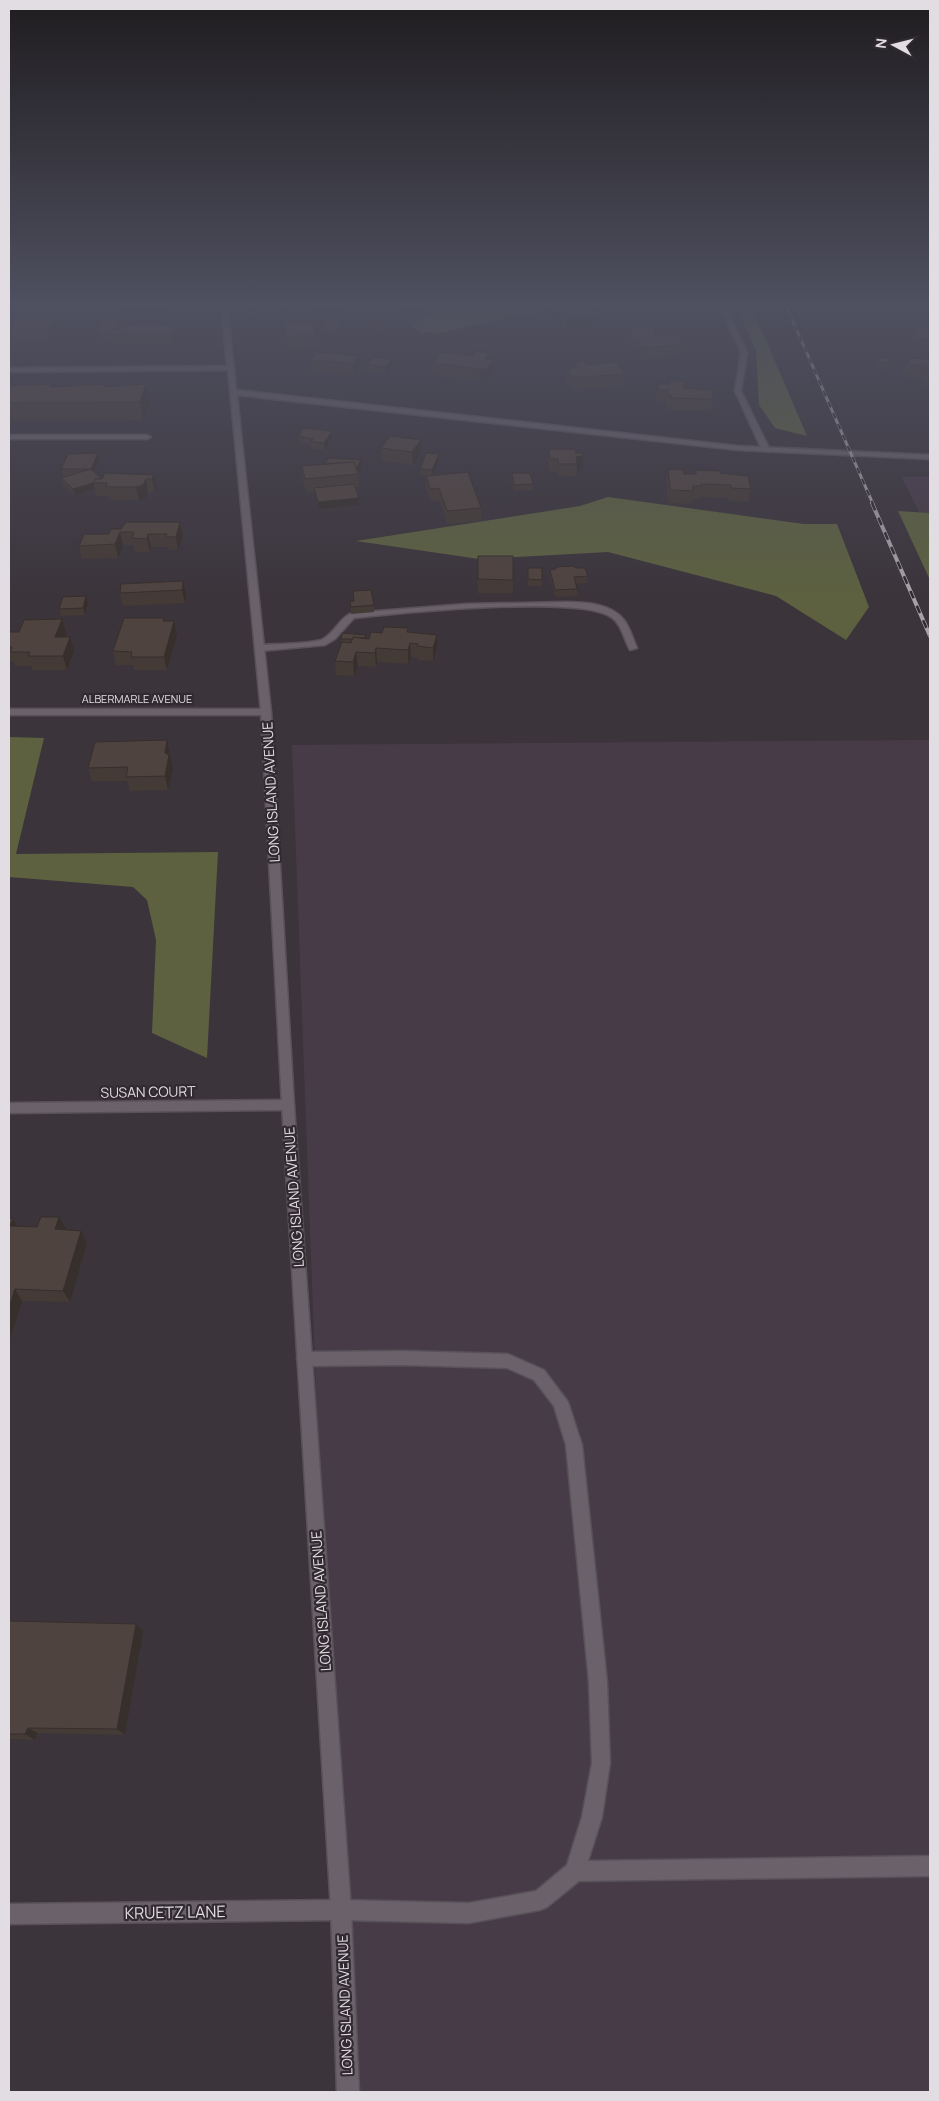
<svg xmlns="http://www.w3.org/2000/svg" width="939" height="2101" font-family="Manrope,sans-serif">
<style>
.built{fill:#483b48}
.green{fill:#5d6140}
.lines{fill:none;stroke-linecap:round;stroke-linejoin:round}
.service-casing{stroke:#585158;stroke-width:3}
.minor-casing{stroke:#585158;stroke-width:3}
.tertiary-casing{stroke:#585158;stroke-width:3}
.service{fill:#6a616a;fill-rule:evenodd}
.minor{fill:#6a616a;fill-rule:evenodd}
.tertiary{fill:#6a616a;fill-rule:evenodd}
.rail-far1-casing{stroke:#a8a2a8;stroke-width:3}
.rail-casing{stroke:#a8a2a8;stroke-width:4}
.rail-far1{stroke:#312a31;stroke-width:2;stroke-dasharray:6;stroke-linecap:butt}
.rail{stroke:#312a31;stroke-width:2.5;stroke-dasharray:8;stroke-linecap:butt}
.wall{fill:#443a36}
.shaded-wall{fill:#372f2c}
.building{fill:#4f433f;stroke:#372f2c}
.labels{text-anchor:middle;stroke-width:4.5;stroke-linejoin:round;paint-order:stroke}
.far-street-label{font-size:11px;fill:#e2dde2;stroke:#312a31}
.street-label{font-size:14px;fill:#e2dde2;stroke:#312a31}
.near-street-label{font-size:16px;fill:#e2dde2;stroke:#312a31}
</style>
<rect width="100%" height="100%" fill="#3b343b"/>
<g class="built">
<polygon points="902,477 930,477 930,535"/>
<polygon points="930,740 930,2092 342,2092 292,745"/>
</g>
<g class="green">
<polygon points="445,303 573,303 440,333 421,332 410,325 441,309"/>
<polygon points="735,303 750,303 807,436 775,428 759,405 756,351"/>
<polygon points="608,497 804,524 837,524 869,607 846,640 776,596 608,552 479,559 356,541 580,506"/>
<polygon points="898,511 930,513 930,580"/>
<polygon points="9,737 44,738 16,854 218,852 207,1058 152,1033 156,940 147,900 133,887 9,877"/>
</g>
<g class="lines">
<g class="service-casing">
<g id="service">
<polygon points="9,435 147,435 151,437 147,439 9,439"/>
<path d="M565 602C584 602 611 603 624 620 630 628 633 639 637 648L630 650C624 640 622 624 611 617 578 595 401 613 354 618L335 639 325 645 260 651 256 648 260 645C274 644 312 644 323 639 335 633 339 618 352 613L466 604Z"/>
<polygon points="403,1351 508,1354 544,1370 568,1402 582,1445 607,1682 610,1763 602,1817 588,1861 930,1856 930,1876 579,1881 547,1907 540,1910 469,1923 341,1920 334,1917 331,1910 334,1903 341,1900 469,1903 536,1891 567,1865 582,1817 592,1763 589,1682 566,1445 554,1406 534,1380 507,1368 403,1365 305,1366 300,1364 297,1359 300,1354 305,1352"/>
</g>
</g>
<g class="minor-casing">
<g id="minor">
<polygon points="718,303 724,303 747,352 741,391 770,450 769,452 762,450 735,391 741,352"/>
<polygon points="9,709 266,709 271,712 266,715 9,715"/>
<polygon points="288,1100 293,1101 294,1105 293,1109 288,1110 9,1113 9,1103"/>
<polygon points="341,1900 348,1903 351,1910 348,1917 341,1920 9,1924 9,1904"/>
</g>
</g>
<g class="tertiary-casing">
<polygon id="tertiary" points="221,303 227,303 236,390 738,446 930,455 930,459 738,450 237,395 271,712 294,1105 351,1910 359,2092 337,2092 331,1910 282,1105 261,712 228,370 9,372 9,368 227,366"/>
</g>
<use href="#service" class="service"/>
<use href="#minor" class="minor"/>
<use href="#tertiary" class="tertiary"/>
<g class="rail-far1-casing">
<polyline id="rail-far1" points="785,303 873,504"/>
</g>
<g class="rail-casing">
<polyline id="rail" points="872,503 930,636"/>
</g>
<use href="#rail-far1" class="rail-far1"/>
<use href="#rail" class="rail"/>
</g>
<g class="wall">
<polygon points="119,303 169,303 162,320 119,319 117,307"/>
<polygon points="286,303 337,303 339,309 340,320 339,320 341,334 334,335 333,332 323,333 321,322 312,322 315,335 316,347 288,349 284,324 292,323 292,321 284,322 282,307 289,306 289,304 287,304"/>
<polygon points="397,303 422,303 423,304 423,310 401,312"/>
<polygon points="565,303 589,303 597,316 597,327 567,331 561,324 553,325 546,316 546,305"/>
<polygon points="369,318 384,327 384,333 380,333 380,330 376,330 370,324"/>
<polygon points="56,319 59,331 51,341 14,341 11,329"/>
<polygon points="102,320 122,327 121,329 175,326 177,337 174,345 110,346 108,338 98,338 97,332 101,326 100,323"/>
<polygon points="630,328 682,345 680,356 640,360 637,349 633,349 629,340"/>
<polygon points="916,328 930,328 930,345 915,345 912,340"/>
<polygon points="489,353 489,359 494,360 494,372 488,380 480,381 433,375 433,363"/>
<polygon points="358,356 359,368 354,376 312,372 311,360"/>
<polygon points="878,357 890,363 888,369 877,368 876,363"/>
<polygon points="908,358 930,359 930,386 925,386 923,378 906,377 904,370"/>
<polygon points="574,362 625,374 624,386 572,390 566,381 567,369 574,368"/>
<polygon points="367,365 392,366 386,373 367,371"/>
<polygon points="669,381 684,388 713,399 711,411 669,410 669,408 666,407 666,402 658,402 656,399 656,396 658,384 669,384"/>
<polygon points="105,384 106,387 146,384 150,402 143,420 9,421 9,386 52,387"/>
<polygon points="332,431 332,437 325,450 311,449 311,445 299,442 298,436"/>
<polygon points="421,440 421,452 413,465 381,461 381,448"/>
<polygon points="549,449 576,453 582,469 577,470 576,476 558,477 557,472 550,472 548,462"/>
<polygon points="98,453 99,460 94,472 102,478 154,475 157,488 155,492 148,492 146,498 139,500 109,500 108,496 96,496 95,489 75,495 63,484 61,478 69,476 63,476 61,469"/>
<polygon points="439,461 433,475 481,508 481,521 447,524 440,501 431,502 426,488 426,476 420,475 420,469"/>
<polygon points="302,466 361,467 358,473 359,487 355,487 359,505 319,509 315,491 306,492 303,479"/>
<polygon points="668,469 684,474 695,474 696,470 720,473 751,489 748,502 729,501 728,498 700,497 700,499 692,499 691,504 668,503 666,482"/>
<polygon points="512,473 533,484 533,490 514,491 511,480"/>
<polygon points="180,522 183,536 178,550 169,550 168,547 151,547 150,552 135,552 133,545 123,545 118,558 82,559 79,546 109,534 121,529"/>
<polygon points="478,556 513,580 513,593 478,593"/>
<polygon points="556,567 575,568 588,576 587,583 576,584 577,589 577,596 555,597 550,576 550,570 555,569"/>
<polygon points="528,568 542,580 542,586 528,586"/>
<polygon points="183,581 186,595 185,603 123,606 120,593"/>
<polygon points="350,601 354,601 374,605 374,612 351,614"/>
<polygon points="88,603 85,615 61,616 59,609"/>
<polygon points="62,619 66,633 64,637 70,637 74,651 67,670 32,670 31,666 15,666 13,661 9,661 9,632 19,632"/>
<polygon points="164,621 177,635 167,670 134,670 133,665 116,665 113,651"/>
<polygon points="408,632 437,648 433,661 418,660 417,657 411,657 408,664 377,662 376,667 358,666 354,676 336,675 335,661 342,644 341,639 369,639 382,633"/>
<polygon points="171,754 170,757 173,769 168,790 130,791 127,781 92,781 88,768"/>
<polygon points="9,1218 17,1226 66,1229 65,1230 87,1243 70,1302 22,1301 10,1339 9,1339"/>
<polygon points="9,1621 143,1631 125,1735 37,1733 35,1740 9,1739"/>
</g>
<g class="shaded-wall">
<polygon points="162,303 169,303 162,320 160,309"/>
<polygon points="592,310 597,310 596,316 597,316 597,327 567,331 567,319"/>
<polygon points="562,312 561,324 553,325 553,313"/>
<polygon points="56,319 59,331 51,341 48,330"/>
<polygon points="120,321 122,327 119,334 116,332"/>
<polygon points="175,326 177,337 174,345 172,334"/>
<polygon points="489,353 489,365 494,360 494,372 488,380 480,381 480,369 485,359"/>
<polygon points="358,356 359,368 354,376 353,364"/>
<polygon points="392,359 392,366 386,373 385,367"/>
<polygon points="146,384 150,402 143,420 140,402"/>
<polygon points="332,431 332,437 325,450 324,443"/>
<polygon points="421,440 421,452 413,465 412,452"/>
<polygon points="98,453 99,460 92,476 91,469"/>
<polygon points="439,454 439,461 432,476 432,470"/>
<polygon points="583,456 582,469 577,470 577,464 576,457"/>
<polygon points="361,460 361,467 358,474 357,467"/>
<polygon points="154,475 157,488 155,492 152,479"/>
<polygon points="146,479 148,492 146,498 139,500 136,487"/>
<polygon points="104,480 93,483 95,489 75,495 73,489"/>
<polygon points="359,498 359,505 319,509 318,502"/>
<polygon points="180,522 183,536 178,550 176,537"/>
<polygon points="120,532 123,545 118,558 115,544"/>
<polygon points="148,534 151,547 150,552 147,539"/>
<polygon points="183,581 186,595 185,603 182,590"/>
<polygon points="86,596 88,603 85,615 83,608"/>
<polygon points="62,619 66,633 59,651 55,637"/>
<polygon points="174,621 177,635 167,670 164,657"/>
<polygon points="437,635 437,648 433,661 433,648"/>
<polygon points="70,637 74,651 67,670 63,656"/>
<polygon points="410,643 411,657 408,664 408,650"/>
<polygon points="376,648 377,662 376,667 375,653"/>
<polygon points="356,652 358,666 354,676 353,662"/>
<polygon points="167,740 173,769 168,790 165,776 165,753"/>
<polygon points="59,1217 66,1229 62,1241 55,1229"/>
<polygon points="13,1219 20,1231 10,1226"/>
<polygon points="81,1231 87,1243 70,1302 63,1291"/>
<polygon points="15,1289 22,1301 10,1339 9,1337 9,1308"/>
<polygon points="136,1624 143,1631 125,1735 117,1729"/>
<polygon points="28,1728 37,1733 35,1740 25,1734"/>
</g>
<g class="building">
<polygon points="119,303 162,303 160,309 117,307"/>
<polygon points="315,303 337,303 339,309 291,312 290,310 283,311 282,307 289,306 289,304"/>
<polygon points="399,303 422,303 423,304 401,306"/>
<polygon points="570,303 589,303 597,310 592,310 597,316 567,319 562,312 553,313 546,305"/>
<polygon points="381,317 384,327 380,327 379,324 375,324 369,318"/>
<polygon points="19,318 56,319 48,330 11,329"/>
<polygon points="339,319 341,328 333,329 332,326 323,327 321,320"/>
<polygon points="102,320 120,321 117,329 110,329 109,332 97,332 99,326 106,326 107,324 100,323"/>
<polygon points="312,322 315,335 287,337 284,324"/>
<polygon points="139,323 175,326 172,334 107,334 110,329 122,329 123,325 138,325"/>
<polygon points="630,328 653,328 656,336 678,336 682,345 642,348 638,337 634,338"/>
<polygon points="916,328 930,328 930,339 917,339 913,334 919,334"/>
<polygon points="476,351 489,353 485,359 494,360 488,368 480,369 433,363 441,352 473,356"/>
<polygon points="316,352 358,356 353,364 311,360"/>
<polygon points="373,357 392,359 385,367 367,365"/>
<polygon points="878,357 888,358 890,363 879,362"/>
<polygon points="908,358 930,359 930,374 928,374 926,366 909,365"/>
<polygon points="584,361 587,365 616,362 625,374 573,378 567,369 577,367 574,362"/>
<polygon points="669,381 684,381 684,388 712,390 713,399 671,398 671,395 667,394 668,390 660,390 658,387 658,384 670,384"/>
<polygon points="51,384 50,387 105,384 104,387 146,384 140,402 9,403 9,386"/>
<polygon points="303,428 332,431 324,443 311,442 313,439 298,436"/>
<polygon points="390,436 421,440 412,452 381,448"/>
<polygon points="549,449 575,449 576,453 582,453 583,456 576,457 577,464 558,464 558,459 550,459"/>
<polygon points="98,453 91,469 61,469 68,454"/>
<polygon points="426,453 439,454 432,470 420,469"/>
<polygon points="328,458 361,460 357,467 356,467 354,462 325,464"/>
<polygon points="354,462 358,474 305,479 302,466"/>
<polygon points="91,469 102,479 95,479 93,483 73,489 61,478"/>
<polygon points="668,469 684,470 684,474 696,474 696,470 719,471 720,473 748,476 751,489 731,488 731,485 701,484 702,486 693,486 693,491 670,490"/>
<polygon points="468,472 481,508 447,511 439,488 430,489 426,476"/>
<polygon points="105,473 154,475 152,479 146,479 143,485 136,487 106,487 107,483 93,483 95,479 102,479"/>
<polygon points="512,473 530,473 533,484 514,485"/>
<polygon points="354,484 359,498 318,502 314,488"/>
<polygon points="126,522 180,522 176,537 166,537 167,534 148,534 147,539 132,538 134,532 120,532 115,544 79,546 84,534 109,534 111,529 121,529"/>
<polygon points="478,556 513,556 513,580 478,579"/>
<polygon points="574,566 575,568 585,568 588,576 574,577 577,589 555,590 550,570 556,569 556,567"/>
<polygon points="528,568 542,568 542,580 528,579"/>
<polygon points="183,581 182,590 120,593 121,584"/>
<polygon points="371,590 374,605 351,607 350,601 354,601 353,591"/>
<polygon points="86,596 83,608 59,609 63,597"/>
<polygon points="124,618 164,618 163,621 174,621 164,657 131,657 132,652 113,651"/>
<polygon points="62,619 55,637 70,637 63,656 28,656 30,652 10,652 12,647 9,647 9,632 19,632 24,620"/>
<polygon points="384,627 408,628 407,632 437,635 433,648 417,646 418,644 410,643 408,650 376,648 375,653 356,652 353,662 335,661 342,642 351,643 353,637 369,639 371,632 382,633"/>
<polygon points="342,633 366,635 365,638 353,637 353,639 341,639"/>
<polygon points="167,740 165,753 169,755 165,776 126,777 128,767 88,768 95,742"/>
<polygon points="41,1217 59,1217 55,1229 81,1231 63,1291 15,1289 9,1308 9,1218 13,1219 10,1226 37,1227"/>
<polygon points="9,1621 136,1624 117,1729 28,1728 25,1734 9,1734"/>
</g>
<linearGradient id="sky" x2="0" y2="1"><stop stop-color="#201d20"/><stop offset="0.51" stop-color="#4f5060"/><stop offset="1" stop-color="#4f5060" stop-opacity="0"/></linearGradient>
<rect width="939" height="597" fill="url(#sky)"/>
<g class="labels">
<g class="far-street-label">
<text x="137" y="703">ALBERMARLE AVENUE</text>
</g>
<g class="street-label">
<text transform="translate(271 792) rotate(-93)" y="5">LONG ISLAND AVENUE</text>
<text transform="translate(148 1092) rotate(-1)" y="5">SUSAN COURT</text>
<text transform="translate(294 1197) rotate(-94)" y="5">LONG ISLAND AVENUE</text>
<text transform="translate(321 1601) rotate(-94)" y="5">LONG ISLAND AVENUE</text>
<text transform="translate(345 2005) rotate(-92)" y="5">LONG ISLAND AVENUE</text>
</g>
<g class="near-street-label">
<text transform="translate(175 1912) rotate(-1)" y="6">KRUETZ LANE</text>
</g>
</g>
<rect width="939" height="2101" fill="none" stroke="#e2dde2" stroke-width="20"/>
<g transform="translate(894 45) rotate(277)" stroke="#312a31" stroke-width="4" paint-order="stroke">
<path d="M0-4L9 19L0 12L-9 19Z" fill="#e2dde2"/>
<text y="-8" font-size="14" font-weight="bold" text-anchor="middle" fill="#e2dde2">N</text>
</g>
</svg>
